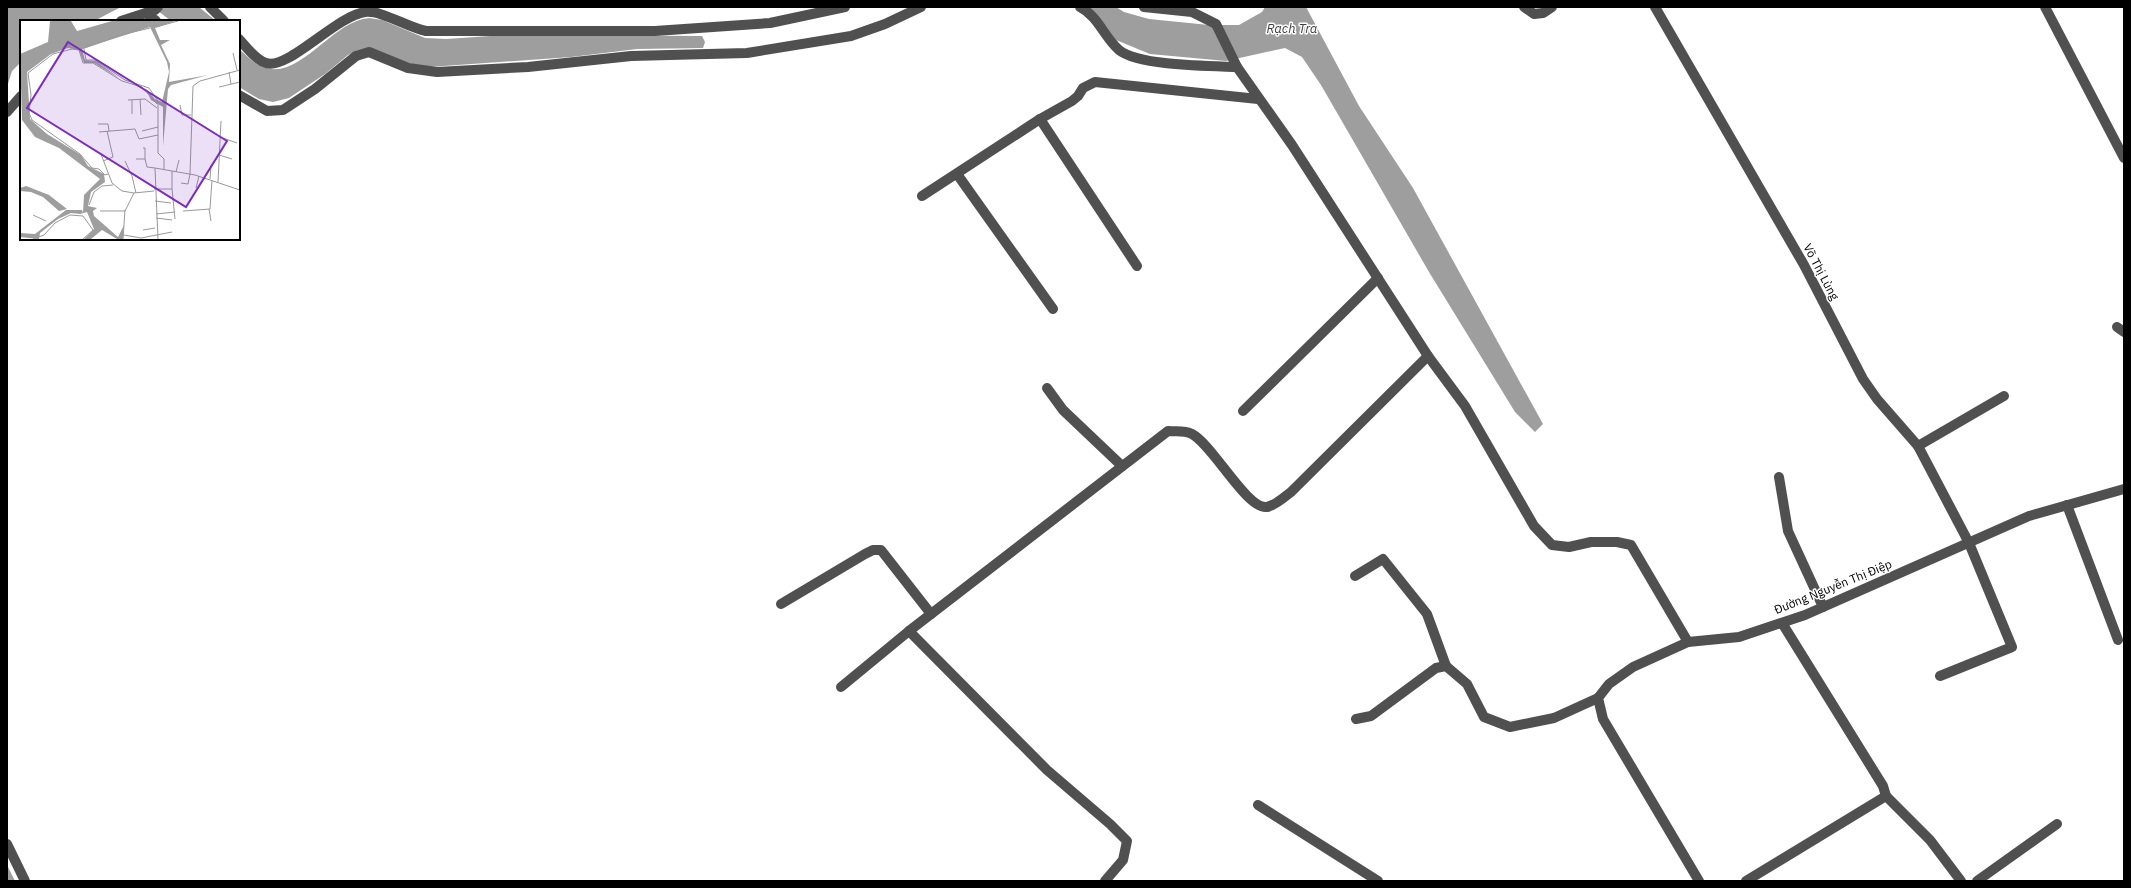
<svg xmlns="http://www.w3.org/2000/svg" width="2131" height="888" font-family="'IBM Plex Sans',sans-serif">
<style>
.water{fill:#9e9e9e}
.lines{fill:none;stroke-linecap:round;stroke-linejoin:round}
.minor{stroke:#505050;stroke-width:10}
.labels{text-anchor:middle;stroke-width:3;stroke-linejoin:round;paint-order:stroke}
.street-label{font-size:12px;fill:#000;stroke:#fff}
.water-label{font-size:13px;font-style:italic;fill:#3f3f3f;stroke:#fff}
.inset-road{fill:none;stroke:#999;stroke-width:1}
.view{fill:#7b2cbf;fill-opacity:0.15;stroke:#7b2cbf;stroke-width:2}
.inset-edge{fill:none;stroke:#000;stroke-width:2}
</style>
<rect width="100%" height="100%" fill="#fff"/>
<g class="water">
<polygon points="7,7 121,7 94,21 21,21 21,62 12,71 7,87"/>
<polygon points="153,7 199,7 216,21 171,21"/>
<polygon points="1089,7 1116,7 1124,12 1149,19 1209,25 1239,25 1262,12 1265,7 1306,7 1359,106 1413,188 1543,424 1535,432 1515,412 1429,272 1321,85 1302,57 1285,48 1226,61 1150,54 1116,40"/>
<path d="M369 18 382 20 425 38 446 39 505 35 702 36 705 42 703 48 637 49 571 57 429 67 406 63 359 50 348 55 325 74 289 98 273 102 259 99 239 87V49C246 55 253 63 261 66 298 84 331 21 369 18Z"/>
<polygon points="7,865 15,881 7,881"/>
</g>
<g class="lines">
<g class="minor">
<polyline points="210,7 224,21"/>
<path d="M1080 7C1098 16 1104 37 1119 50 1138 66 1211 66 1237 67"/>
<polyline points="1144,7 1192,12 1216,24 1237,67 1292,145 1428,356"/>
<polyline points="1524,7 1534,14 1543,13 1552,7"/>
<polyline points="1655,7 1804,265 1863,379 1877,399 1918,446 1969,543 2012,647 1940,676"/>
<polyline points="2045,7 2124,158"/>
<polyline points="146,13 156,21"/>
<polyline points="121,21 155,10 158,7"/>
<path d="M239 39C246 47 256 60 266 63 287 71 336 16 365 12 381 10 407 27 426 31H655L770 23 845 7"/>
<polyline points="239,95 267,111 283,110 315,89 356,56 369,52 408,68 437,72 528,67 631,56 747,53 851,36 885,24 921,7"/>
<polyline points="7,112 21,96"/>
<polyline points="1040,119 1137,266"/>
<polyline points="957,174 1053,309"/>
<polyline points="922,196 1040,119 1072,101 1078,96 1083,88 1095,82 1258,99"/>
<polyline points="2117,327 2124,332"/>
<polyline points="1047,388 1063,410 1122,466"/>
<polyline points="1243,411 1378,278"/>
<polyline points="1918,446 2004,396"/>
<polyline points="1779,477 1788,531 1823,607"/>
<polyline points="2067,505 2118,640"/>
<polyline points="1355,576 1383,559 1427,614 1446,666"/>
<polyline points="781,604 865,554 873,550 881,550 931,614"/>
<polyline points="909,631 1047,770 1110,824 1127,841 1123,860 1105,881"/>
<path d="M841 687 909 631 1168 431C1176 432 1184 430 1192 434 1213 445 1247 510 1267 507 1276 505 1283 498 1291 492L1428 356 1465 406 1534 526 1552 545 1569 547 1591 542H1617L1631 545 1688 642"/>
<polyline points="1356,719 1371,716 1436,668 1446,666 1467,684 1484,717 1510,727 1554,718 1598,698"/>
<polyline points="1886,796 1930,840 1961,881"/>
<polyline points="1258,805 1378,881"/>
<polyline points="7,844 25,881"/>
<polyline points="1699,881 1603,719 1598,698 1609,684 1633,667 1688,642 1739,637 1805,615 2029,516 2124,489"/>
<polyline points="1746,881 1886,796 1883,786 1782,623"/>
<polyline points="1977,881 2057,824"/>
</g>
</g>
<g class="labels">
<g class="street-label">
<text transform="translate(1821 272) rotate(62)" y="4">Võ Thị Lùng</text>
<text transform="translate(1833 587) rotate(-22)" y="4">Đường Nguyễn Thị Điệp</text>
</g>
<g class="water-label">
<text x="1292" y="33">Rạch Tra</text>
</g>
</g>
<g transform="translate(20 20)">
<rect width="220" height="220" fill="#fff"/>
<path d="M30 1H51L57 11 92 1H155L135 8 140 20H150L141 25 150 44 149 62 188 55 151 65 148 69 143 126V87L131 80 125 68 135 79 142 82 149 52 147 42 130 7 62 29 65 40 76 41 99 58 74 43H64L59 30 48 28 31 34 7 52 10 99 27 114 61 135 68 146 84 154 85 162 71 172 68 186 77 188 73 191 74 196 98 217 104 205 103 219H97L82 210 71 219H64L74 209 67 192 60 194 51 193 38 199 20 213 19 219 0 217V213L15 214 46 190H62L63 193 64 175 80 159 39 128 15 117 2 100 0 34 28 22ZM6 166 29 175 47 189 39 191 23 177 11 172 0 171V168Z" fill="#9e9e9e"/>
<path class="inset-road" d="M136 7 158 1M64 29 66 40H75L105 60 129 68 138 81V115M59 30 63 43H73L102 61 122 67 137 84M213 33 217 50M209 52 211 64M199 67 220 62M120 79 121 95M108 80 125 79 137 88M112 80V94M160 85 162 95H171M78 104H88L89 111M122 111 138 107M79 112 115 109 119 119 138 115V133L144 139V149M200 117 217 123M123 128H125V139M199 135 212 139M116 139H125L127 147 135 148M83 141 93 137 87 111M105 141 112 156 116 173M156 152 159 140M88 154 85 155 79 149 72 148 60 134 12 100 9 93 11 75 8 53 33 34 52 29 59 30 101 15 130 8M190 159 191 145M198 162 201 101M161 163 168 164 170 154 173 66 180 61 220 50M176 168 179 156M134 169H152V151M152 169 155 199M114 173 134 171M135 181 151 183M69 185 74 172 82 166 93 165M189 189 191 201M80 191H105L114 173 102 171 92 163 81 134M163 191 190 189 192 160M136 194 155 192M13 195 26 201M136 198 152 200M123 210 135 208M104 215 121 218 152 212M13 219 24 215 35 203 50 195 63 196 73 210 63 219M103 219 105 190M138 219 135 148 175 155 220 170"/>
<path class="view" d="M48 22 207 121 166 187 7 88Z"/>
<rect width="220" height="220" class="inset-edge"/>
</g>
<rect width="2131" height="888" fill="none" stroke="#000000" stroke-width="16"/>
</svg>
